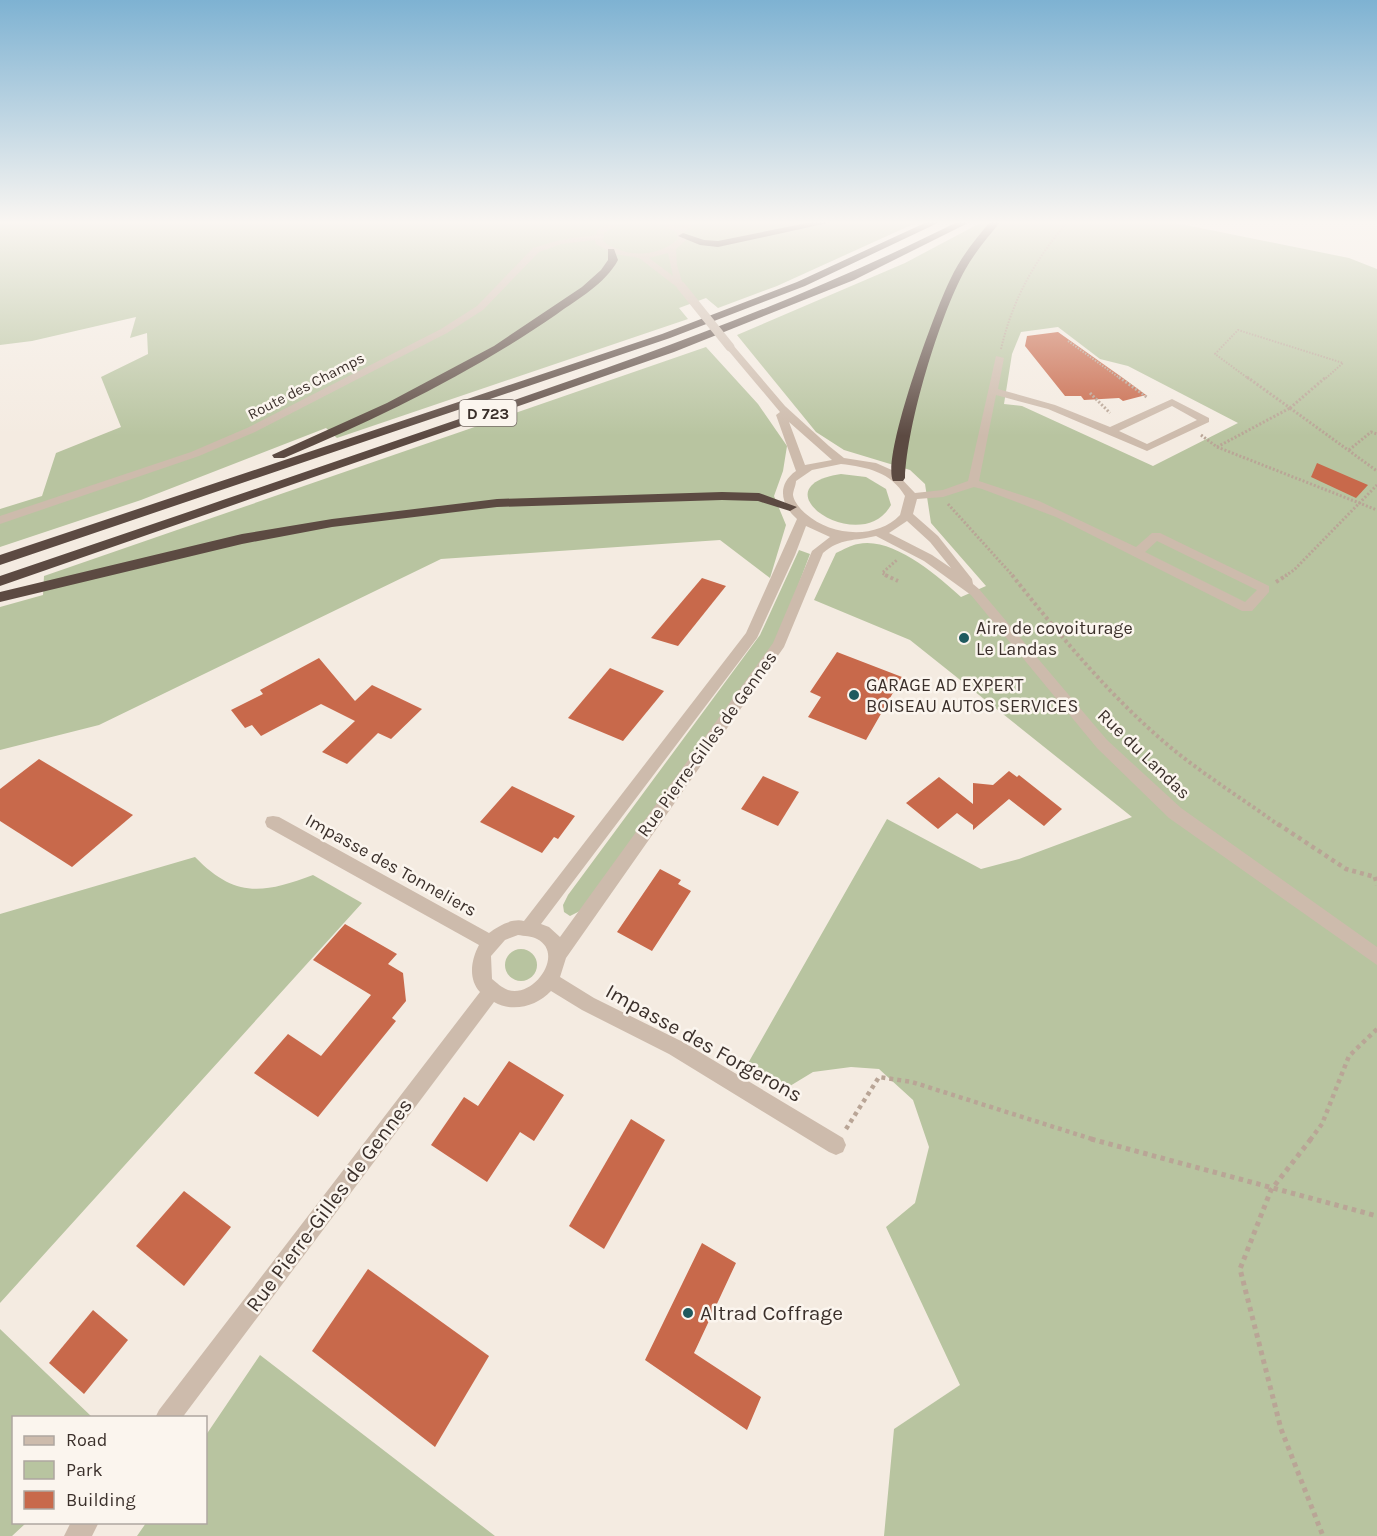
<svg xmlns="http://www.w3.org/2000/svg" width="1377" height="1536" font-family="Karla,sans-serif">
<style>
.green{fill:#b8c4a0;fill-rule:evenodd}
.building{fill:#c8694b}
.lines{fill:none;stroke-linecap:round;stroke-linejoin:round}
.path-far4{stroke:#b9a596;stroke-width:2;stroke-dasharray:1.5 1.5;stroke-linecap:butt}
.path-far3{stroke:#b9a596;stroke-width:3;stroke-dasharray:2 2;stroke-linecap:butt}
.path-far2{stroke:#b9a596;stroke-width:4;stroke-dasharray:3 3;stroke-linecap:butt}
.path-far1{stroke:#b9a596;stroke-width:4.5;stroke-dasharray:4 4;stroke-linecap:butt}
.path{stroke:#b9a596;stroke-width:5;stroke-dasharray:4.5 4.5;stroke-linecap:butt}
.minor{fill:#cdbbac;fill-rule:evenodd}
.highway{fill:#5c4a42;fill-rule:evenodd}
.minor-bridge{stroke:#cdbbac;stroke-width:9}
.poi-dot{fill:#1f5a5e;stroke:#fbf5ee;stroke-width:2}
.labels{text-anchor:middle;stroke-width:5;stroke-linejoin:round;paint-order:stroke}
.far-street-label{font-size:15px;fill:#3b302b;stroke:#fbf5ee}
.shield{fill:#fbf5ee;stroke:#756b66;stroke-width:1.5}
.shield-label{font-size:16px;font-weight:bold;fill:#3b302b}
.poi-label{font-size:18px;fill:#3b302b;stroke:#fbf5ee;text-anchor:start}
.street-label{font-size:18px;fill:#3b302b;stroke:#fbf5ee}
.near-street-label{font-size:21px;fill:#3b302b;stroke:#fbf5ee}
.near-poi-label{font-size:21px;fill:#3b302b;stroke:#fbf5ee;text-anchor:start}
</style>
<rect width="100%" height="100%" fill="#f4ebe1"/>
<g class="green">
<polygon points="0,221 920,221 777,286 718,308 706,298 679,308 688,319 337,438 326,428 141,500 0,547 0,509 42,496 56,453 121,427 101,377 148,354 147,333 130,338 136,317 32,341 0,345"/>
<path d="M984 221H1166L1349 258 1377 269V1536H884L894 1429 960 1385 886 1227 915 1203 929 1147 913 1100 879 1069 851 1067 813 1072 785 1089 747 1065 887 819 981 869 1019 859 1132 817 910 640 814 600 836 553C843 550 851 545 858 544 892 536 938 576 961 597L986 586 931 523 925 484 910 470 844 450 816 432 737 335 905 263ZM1058 327 1100 359 1128 366 1238 423 1153 466 1022 406 1004 404 1012 354 1021 332Z"/>
<polygon points="706,347 758,404 787,446 783,471 774,496 786,525 770,578 720,540 441,559 99,725 0,750 0,607 43,595 44,576"/>
<path d="M841 474 866 477 886 489 891 505C861 559 754 487 841 474Z"/>
<polygon points="799,550 810,554 778,639 580,911 570,916 564,912 563,905 568,895 760,635"/>
<path d="M195 857C235 898 262 894 313 875L362 903 0 1303V914Z"/>
<circle cx="521" cy="965" r="16"/>
<polygon points="0,1329 92,1417 14,1418 14,1522 26,1523 12,1536 0,1536"/>
<polygon points="260,1355 495,1536 137,1536 146,1523 206,1522 206,1435"/>
</g>
<g class="building">
<polygon points="1058,332 1123,378 1146,395 1123,401 1119,398 1084,400 1081,396 1065,396 1025,346 1027,336"/>
<polygon points="1317,463 1368,485 1356,498 1311,477"/>
<polygon points="702,578 726,586 678,646 651,638"/>
<polygon points="837,652 902,677 866,740 808,717 821,697 810,692"/>
<polygon points="319,658 355,701 372,685 422,709 391,739 378,733 347,764 322,752 355,721 321,704 261,736 252,725 245,728 231,710 263,694 260,690"/>
<polygon points="610,668 664,691 623,741 568,718"/>
<polygon points="39,759 133,815 72,867 0,821 0,789"/>
<polygon points="1009,771 1017,777 1019,775 1062,809 1044,826 1009,799 973,830 973,825 957,813 938,829 906,803 939,777 973,804 973,783 993,785"/>
<polygon points="763,776 799,792 778,826 741,809"/>
<polygon points="512,786 575,816 558,839 554,837 542,853 480,822"/>
<polygon points="660,869 681,880 678,884 691,891 652,951 617,932"/>
<polygon points="345,924 397,954 388,964 403,973 406,1001 392,1018 396,1021 318,1117 254,1073 288,1034 321,1056 371,995 313,960"/>
<polygon points="509,1061 564,1095 534,1141 520,1132 487,1182 431,1145 464,1097 478,1106"/>
<polygon points="631,1119 665,1140 604,1249 569,1226"/>
<polygon points="184,1191 231,1227 184,1286 136,1246"/>
<polygon points="702,1243 736,1263 694,1353 761,1397 747,1430 645,1360"/>
<polygon points="368,1269 489,1356 435,1447 312,1351"/>
<polygon points="93,1310 128,1340 84,1394 49,1363"/>
</g>
<g class="lines">
<g class="path-far4">
<polyline points="1068,341 1121,379"/>
<path d="M1001 349C1013 298 1035 260 1068 221"/>
<polyline points="1249,379 1215,354 1238,330 1343,363 1325,379"/>
</g>
<g class="path-far3">
<polyline points="1119,377 1148,398"/>
<polyline points="1247,377 1290,408"/>
<polyline points="1090,393 1110,413"/>
<polyline points="1290,408 1377,471"/>
<polyline points="1290,408 1326,377"/>
<polyline points="1201,435 1217,447 1377,510"/>
<polyline points="1217,447 1290,408"/>
<polyline points="1349,450 1371,432 1377,434"/>
<polyline points="948,504 1013,576"/>
<polyline points="888,576 882,573 898,559"/>
<polyline points="1285,576 1294,570 1377,485"/>
</g>
<g class="path-far2">
<polyline points="885,575 898,581"/>
<path d="M1012 575C1062 638 1116 704 1180 755 1212 780 1247 802 1280 826"/>
<polyline points="1276,582 1287,575"/>
</g>
<g class="path-far1">
<polyline points="1278,824 1346,869 1375,877"/>
<polyline points="1375,877 1377,885"/>
<polyline points="846,1129 879,1077 912,1082 1095,1140"/>
<polyline points="1310,1140 1322,1124 1349,1056 1377,1029"/>
</g>
<g class="path">
<polyline points="1091,1139 1377,1216"/>
<polyline points="1311,1139 1271,1190 1240,1269 1281,1429 1323,1536"/>
</g>
<g class="minor">
<path d="M617 221H628L605 232 603 241C625 258 657 258 678 239L676 232 655 221H666L680 228 689 221H699L684 232 686 240 676 249 677 265 684 288H678L639 258 614 254 596 244 595 240 561 244 539 252 483 310 447 333 255 432 199 456 0 524V516L191 452 247 428 441 329 477 306 533 248 560 240 596 235 598 229ZM668 253 673 276 649 258Z"/>
<path d="M727 345H733L785 406 829 446 844 458 876 463 894 471 915 493 943 490 968 481 996 356 1004 358 998 389 1055 405 1110 427 1172 399 1209 418V422L1147 451 1048 409 996 395 979 481 1039 501 1136 547 1152 533H1160L1269 586V592L1252 611H1242L1056 517 982 489 974 487 943 497 917 499 913 514 938 536 972 579 973 584 979 589 1107 740 1181 808 1377 947V965L1169 818 1097 748 971 595 924 561 876 536C855 541 840 538 823 553L784 647 566 958 560 977 594 998 683 1042 843 1138 846 1145 843 1152 836 1155 829 1152 669 1054 582 1010 551 991C537 1006 513 1013 494 1002L182 1418H155L159 1410 480 992C468 979 471 960 479 945L267 827 265 822 267 817 273 816 279 817 489 933C498 926 512 918 524 921L746 633 797 519C780 504 777 484 796 471L776 415 780 412 727 349ZM1172 406 1197 420 1147 444 1119 431ZM789 422 832 460 805 465ZM841 464C867 467 891 472 905 496L900 515C876 540 831 536 806 514 801 510 794 502 793 495 793 491 796 485 796 481L812 470ZM907 521 930 542 951 568 932 555 889 533ZM806 526 830 537 812 551 773 643 560 937 549 927 541 924 757 638 795 555ZM1157 541 1257 590 1245 602 1145 552ZM518 935C524 936 532 936 537 939 565 953 535 998 508 990 502 988 496 982 492 979L491 956 505 940Z"/>
<polygon points="71,1522 99,1522 92,1536 64,1536"/>
</g>
<g class="highway">
<polygon points="817,221 837,221 718,247 700,245 678,236 683,233 704,240 718,241"/>
<polygon points="929,221 942,221 805,286 670,338 0,565 0,555 662,334 797,282"/>
<path d="M959 221H972L854 280 674 352 0 586V576C154 524 308 471 462 418 632 360 799 302 959 221Z"/>
<path d="M991 221H1001C988 237 975 252 965 270 939 317 907 424 905 478L903 481H893C881 456 936 307 951 278 961 257 976 238 991 221Z"/>
<path d="M608 249H614L618 260C605 284 579 298 557 314 472 373 379 418 284 458H274L272 455 387 403 494 346 582 287 601 270 608 260Z"/>
<polygon points="722,492 759,493 797,507 790,511 758,501 722,500 497,507 332,527 242,544 0,602 0,592 242,534 332,519 497,499"/>
</g>
<polyline class="minor-bridge" points="681,286 730,347"/>
</g>
<linearGradient id="sky" x2="0" y2="1"><stop stop-color="#7eb2d2"/><stop offset="0.51" stop-color="#faf6f2"/><stop offset="1" stop-color="#faf6f2" stop-opacity="0"/></linearGradient>
<rect width="1377" height="436" fill="url(#sky)"/>
<g class="poi-dot">
<circle cx="964" cy="638" r="6"/>
<circle cx="854" cy="695" r="6"/>
<circle cx="688" cy="1313" r="6"/>
</g>
<g class="labels">
<g class="far-street-label">
<text transform="translate(306 386) rotate(-27)" y="5">Route des Champs</text>
</g>
<rect class="shield" x="459.5" y="400" width="57" height="26" rx="4.5"/>
<g class="shield-label">
<text x="488" y="419">D 723</text>
</g>
<g class="poi-label">
<text x="976" y="634">Aire de covoiturage<tspan x="976" dy="21">Le Landas</tspan></text>
<text x="866" y="691">GARAGE AD EXPERT<tspan x="866" dy="21">BOISEAU AUTOS SERVICES</tspan></text>
</g>
<g class="street-label">
<text transform="translate(707 744) rotate(-54)" y="6">Rue Pierre-Gilles de Gennes</text>
<text transform="translate(1144 754) rotate(44)" y="6">Rue du Landas</text>
<text transform="translate(391 865) rotate(29)" y="6">Impasse des Tonneliers</text>
</g>
<g class="near-street-label">
<text transform="translate(704 1043) rotate(29)" y="7">Impasse des Forgerons</text>
<text transform="translate(329 1205) rotate(-53)" y="7">Rue Pierre-Gilles de Gennes</text>
</g>
<g class="near-poi-label">
<text x="700" y="1320">Altrad Coffrage</text>
</g>
</g>
<rect x="12" y="1416" width="195" height="108" fill="#fbf5ee" stroke="#aea6a0" stroke-width="1.5"/>
<rect x="24" y="1436" width="30" height="9" fill="#cdbbac" stroke="#aea6a0" stroke-width="1.5"/>
<text x="66" y="1446" font-size="18" fill="#3b302b">Road</text>
<rect x="24" y="1461" width="30" height="18" fill="#b8c4a0" stroke="#aea6a0" stroke-width="1.5"/>
<text x="66" y="1476" font-size="18" fill="#3b302b">Park</text>
<rect x="24" y="1491" width="30" height="18" fill="#c8694b" stroke="#aea6a0" stroke-width="1.5"/>
<text x="66" y="1506" font-size="18" fill="#3b302b">Building</text>
</svg>
